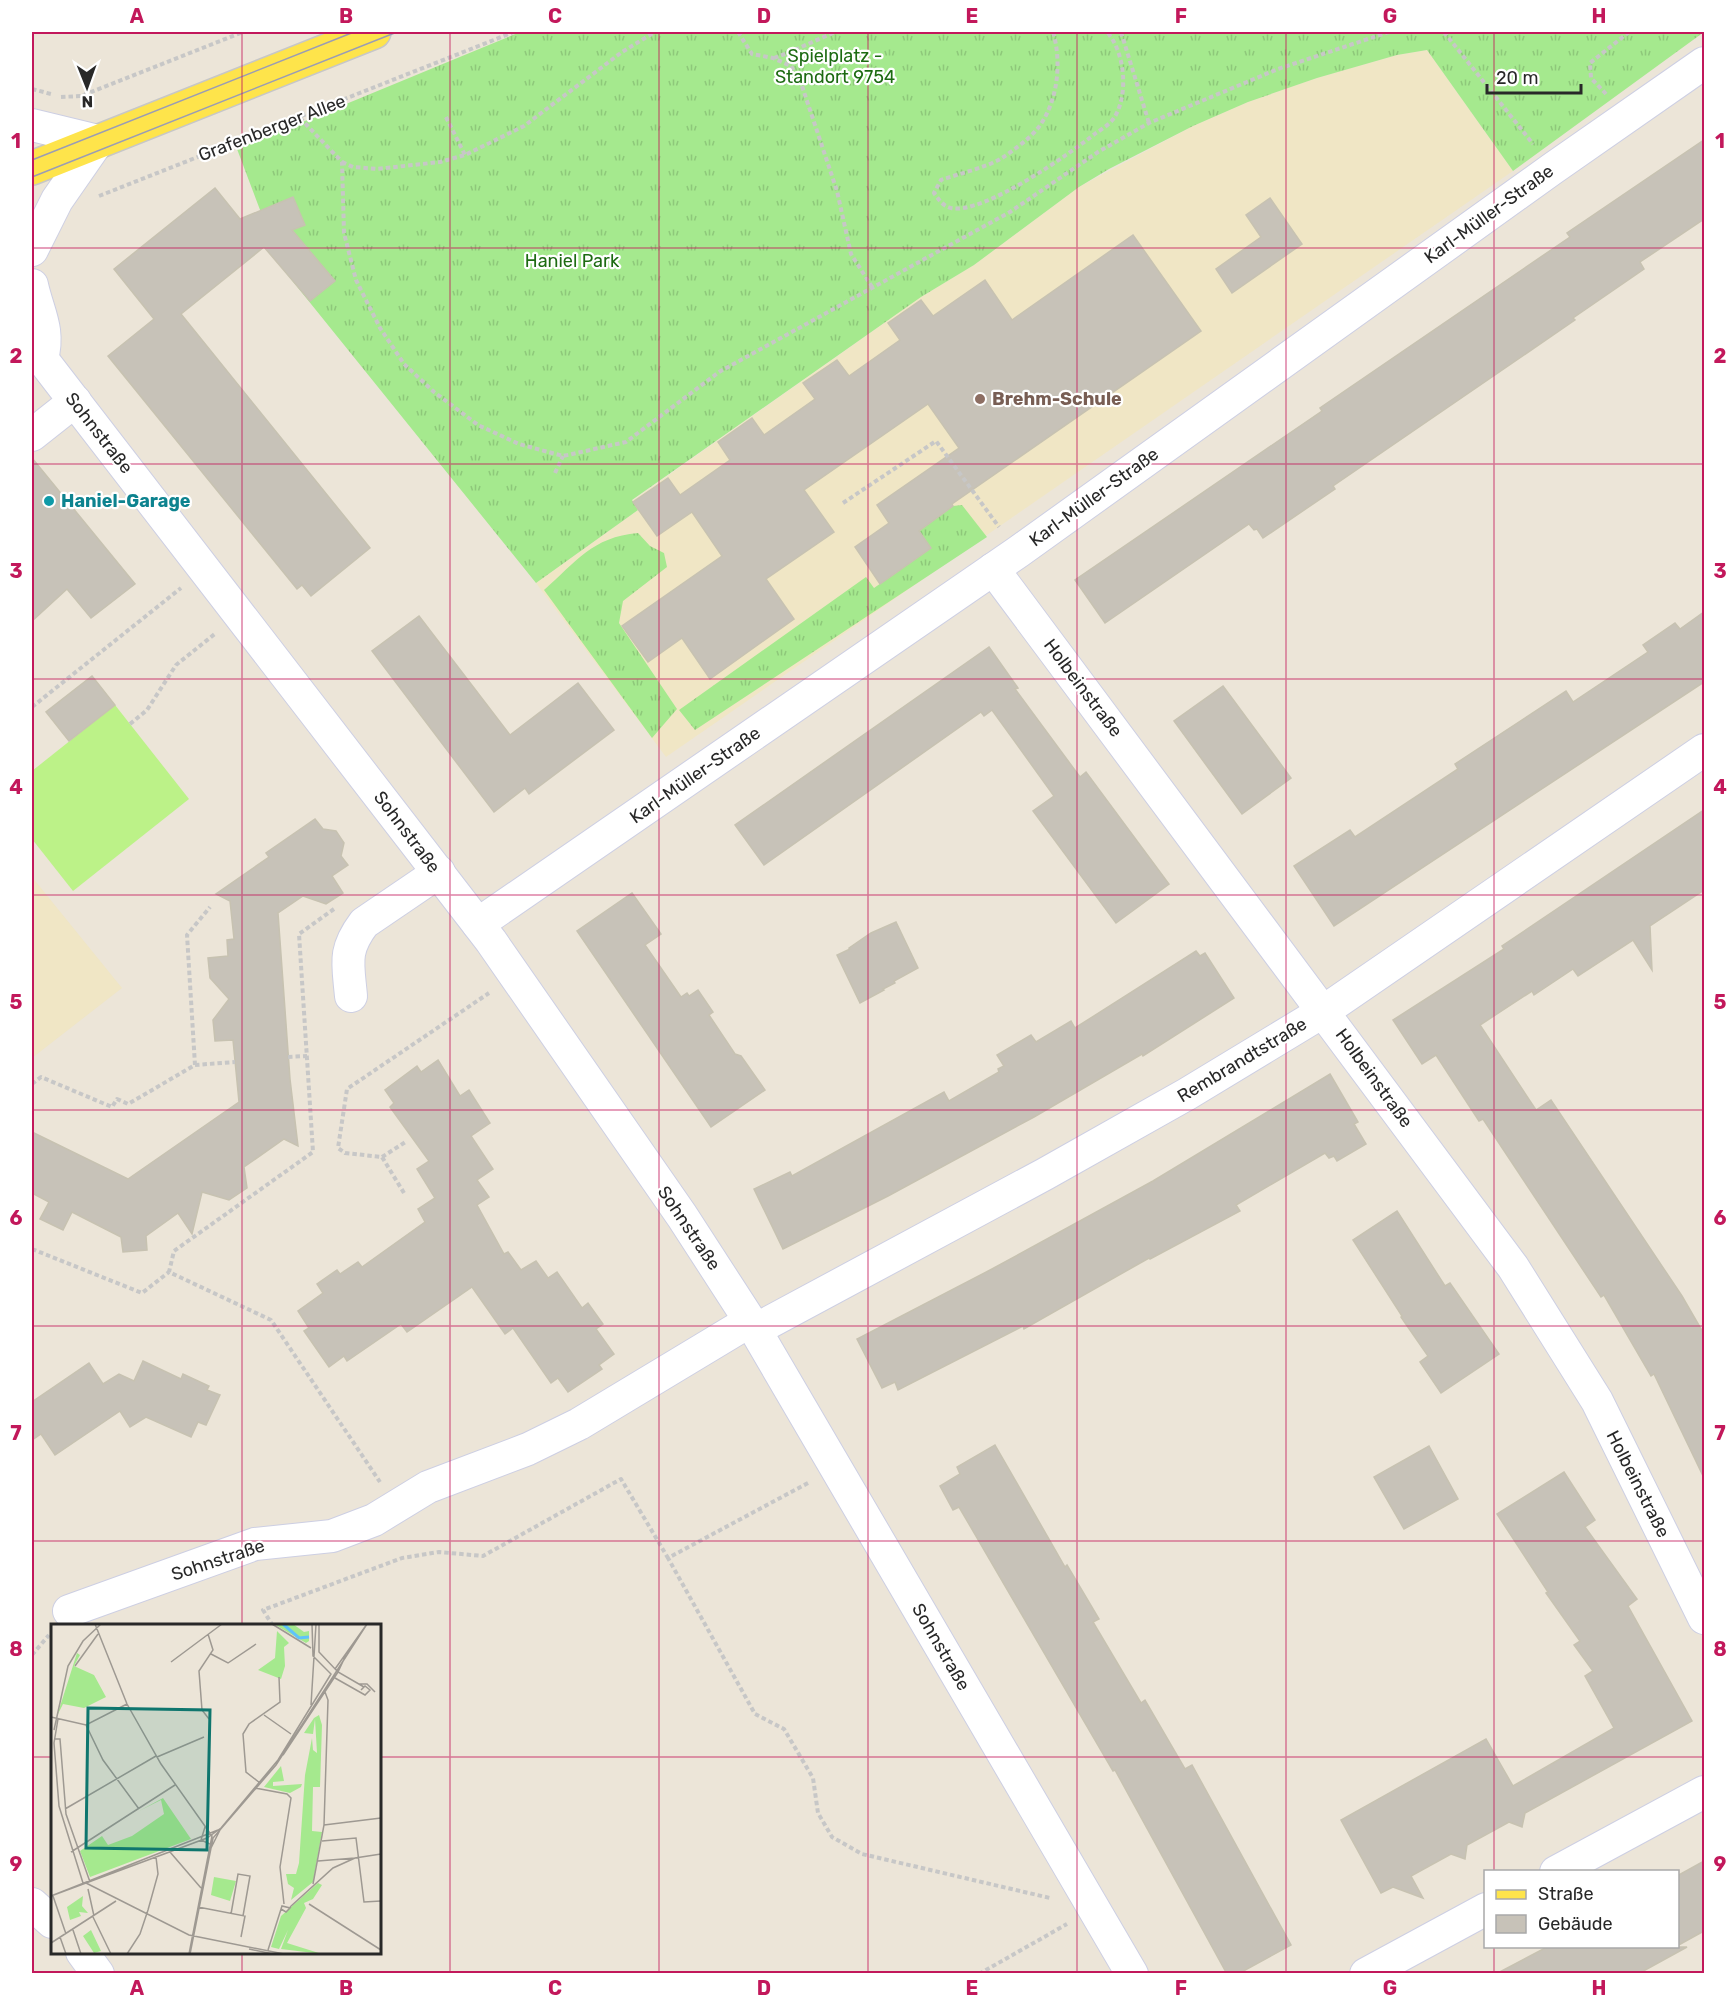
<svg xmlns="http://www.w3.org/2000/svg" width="1736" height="2005" font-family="Rubik,sans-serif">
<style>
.education{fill:#f0e6c5}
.grass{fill:url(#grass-tufts)}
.pitch{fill:#bcf288}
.building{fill:#c7c2b8;stroke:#c7c2b1;stroke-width:1.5}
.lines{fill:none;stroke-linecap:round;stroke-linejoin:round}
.minor-casing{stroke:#cdcfe3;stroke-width:34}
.major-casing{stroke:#c7c7c7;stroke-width:36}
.path{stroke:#c7c7c7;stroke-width:4;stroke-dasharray:4.5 3;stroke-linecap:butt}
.minor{stroke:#fff;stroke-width:32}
.major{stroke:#fee44b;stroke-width:33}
.tram{stroke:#9a9cb5;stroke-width:1.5}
.grid{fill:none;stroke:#c2185b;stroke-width:1.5;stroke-opacity:0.55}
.education-dot{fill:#8d6e63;stroke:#fff;stroke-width:2}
.culture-dot{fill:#0f9aa8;stroke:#fff;stroke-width:2}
.labels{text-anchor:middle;stroke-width:4.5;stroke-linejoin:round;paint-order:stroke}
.park-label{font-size:18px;fill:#1d6b12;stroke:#fff}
.street-label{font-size:18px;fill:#282828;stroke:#fff}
.education-label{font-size:18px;font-weight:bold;fill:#785e54;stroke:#fff;text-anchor:start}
.culture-label{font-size:18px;font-weight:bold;fill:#0d838f;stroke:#fff;text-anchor:start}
.inset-river{fill:none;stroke:#5fc3fa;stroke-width:3}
.inset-road{fill:none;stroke:#9e9992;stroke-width:1.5}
.view{fill:#0f766e;fill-opacity:0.15;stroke:#0f766e;stroke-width:3}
.inset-edge{fill:none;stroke:#282828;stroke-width:3}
.neatline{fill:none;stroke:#c2185b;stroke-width:2}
.grid-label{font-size:20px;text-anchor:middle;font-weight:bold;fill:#c2185b}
</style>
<defs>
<pattern id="grass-tufts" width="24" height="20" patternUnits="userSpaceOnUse" patternTransform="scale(1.5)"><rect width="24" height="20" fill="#a5e98e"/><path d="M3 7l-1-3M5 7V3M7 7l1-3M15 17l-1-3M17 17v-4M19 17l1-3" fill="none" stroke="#8ec87a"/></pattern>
</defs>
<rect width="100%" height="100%" fill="#ece5d8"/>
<g class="education">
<polygon points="1427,50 1513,171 666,757 536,583 638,510 632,501 921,297 974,265 1079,187 1193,126 1248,102 1317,78 1397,55"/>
<polygon points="32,877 122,988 32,1058"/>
</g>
<g class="grass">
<polygon points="520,32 1704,32 1513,171 1427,50 1397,55 1317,78 1248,102 1193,126 1109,169 1079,187 974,265 921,297 632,500 638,510 536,583 282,268 237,149"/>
<polygon points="962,505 987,537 695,730 679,710 866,577 874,588 931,548 919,531 953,506"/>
<path d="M638 533 650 546 664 553 667 567 623 601 619 623 677 709 652 738 544 590C576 562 592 537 638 533Z"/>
</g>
<polygon class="pitch" points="115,705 189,799 73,891 32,839 32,771"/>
<g class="building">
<polygon points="1704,140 1704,219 1640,262 1644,269 1573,318 1575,320 1333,486 1335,489 1263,538 1257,529 1254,530 1249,524 1105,623 1075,580 1322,411 1320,408 1570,237 1567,233"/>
<polygon points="215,188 240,219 293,197 305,225 292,230 335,281 310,301 264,247 181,314 370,548 311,596 302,585 297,589 108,356 154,319 114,269"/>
<polygon points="1270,198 1302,244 1232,293 1216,269 1261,237 1246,215"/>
<polygon points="1133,235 1201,331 952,504 953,506 919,531 931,548 880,584 855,547 889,523 877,505 959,448 928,404 804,490 834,532 766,579 794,619 710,679 682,638 648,662 622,626 722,556 692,512 657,536 633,502 668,478 680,495 730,460 718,442 752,418 764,435 815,399 803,383 837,360 849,376 900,340 888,323 921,300 933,316 985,280 1012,320"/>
<polygon points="32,458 135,584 91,618 67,589 32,621"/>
<polygon points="1704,612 1704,682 1334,926 1294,866 1350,830 1355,837 1458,769 1455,764 1566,691 1573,702 1648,652 1643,645 1675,623 1680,629"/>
<polygon points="419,616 510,735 578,683 614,730 529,794 525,788 494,812 372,651"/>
<polygon points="989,647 1018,688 1015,689 1080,777 1086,772 1169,884 1116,923 1033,811 1054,796 992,710 984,716 981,712 764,865 735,825"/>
<polygon points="92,676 115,705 69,741 46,712"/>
<polygon points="1223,686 1291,778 1242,814 1174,721"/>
<polygon points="1704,810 1704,890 1650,926 1652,970 1633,940 1578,976 1573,969 1534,995 1532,991 1480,1025 1536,1110 1551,1100 1682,1296 1704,1334 1704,1478 1654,1374 1651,1376 1604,1295 1601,1297 1483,1119 1479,1121 1436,1055 1422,1064 1393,1020 1504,949 1502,946"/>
<polygon points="315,819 323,829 336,831 344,843 341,856 348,865 332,876 343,893 326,904 303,896 278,913 290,1079 298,1146 284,1139 244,1167 247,1188 229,1200 202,1192 192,1234 178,1213 146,1236 147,1250 123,1252 121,1237 72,1212 63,1230 40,1219 49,1202 32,1193 32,1132 128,1179 239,1102 233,1040 215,1041 213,1020 229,999 210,978 208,958 228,956 227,940 234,939 230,901 216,894 269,857 266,853"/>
<polygon points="632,893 661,934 645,945 681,997 687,993 689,996 698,990 713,1012 709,1015 735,1054 741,1056 765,1090 711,1127 577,931"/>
<polygon points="896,922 918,968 894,981 895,983 883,989 884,990 860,1003 837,955 850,949 849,948 871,933"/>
<polygon points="1196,951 1200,956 1205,953 1234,998 1143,1056 1142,1054 1034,1117 888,1196 783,1249 754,1189 790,1172 792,1176 944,1092 949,1101 999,1072 998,1069 1004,1066 997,1055 1031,1035 1036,1042 1071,1021 1075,1028"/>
<polygon points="438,1060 460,1096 469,1090 490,1123 471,1136 493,1169 477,1180 489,1197 477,1205 504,1254 508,1252 521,1270 536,1261 548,1278 557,1272 582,1308 588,1303 603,1324 596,1329 614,1354 599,1365 602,1369 568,1392 558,1378 551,1383 513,1328 505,1334 472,1287 407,1332 401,1324 347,1361 344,1356 329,1367 304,1331 309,1328 298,1311 323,1293 317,1284 337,1270 340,1274 358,1262 362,1267 425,1222 418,1209 435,1198 417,1169 429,1161 390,1107 394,1103 385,1090 417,1066 421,1072"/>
<polygon points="1330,1074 1358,1122 1354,1124 1366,1144 1337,1161 1334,1156 1329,1158 1325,1153 1236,1205 1240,1211 1150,1259 1149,1258 1024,1329 1023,1326 898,1390 895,1382 882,1388 857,1339 992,1269 1153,1181"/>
<polygon points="1397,1211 1445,1286 1450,1283 1499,1354 1441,1393 1420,1362 1428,1356 1401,1317 1402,1316 1353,1240"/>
<polygon points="143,1361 181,1379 183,1374 209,1386 207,1390 220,1395 206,1425 198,1422 191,1437 146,1417 130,1427 120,1411 55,1455 41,1434 32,1440 32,1402 89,1363 103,1384 119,1374 134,1381"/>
<polygon points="995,1445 1065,1567 1067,1565 1099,1619 1093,1622 1141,1703 1145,1700 1185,1769 1192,1765 1291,1945 1238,1974 1227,1974 1115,1770 1113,1771 959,1507 953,1510 940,1486 960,1474 957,1467"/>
<polygon points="1429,1446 1458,1499 1404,1529 1374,1477"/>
<polygon points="1564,1472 1595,1520 1585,1527 1637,1599 1628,1606 1692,1721 1525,1813 1522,1827 1509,1822 1467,1845 1465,1859 1451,1854 1411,1876 1423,1898 1393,1887 1381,1893 1341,1820 1486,1739 1513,1786 1614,1728 1585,1676 1593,1671 1574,1645 1580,1641 1546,1593 1548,1592 1497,1514"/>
<polygon points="1704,1861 1704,1931 1677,1946 1677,1876"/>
<polygon points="1547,1947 1687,1947 1638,1974 1496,1974"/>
</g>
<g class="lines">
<g class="minor-casing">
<g id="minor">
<polyline points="32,125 98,141 57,200 32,250"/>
<path d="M32 285C38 313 50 329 42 359"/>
<polyline points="32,346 491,941 682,1216 750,1321 1132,1974"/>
<polyline points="32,435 75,401"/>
<polyline points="993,569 1513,1267 1597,1401 1704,1618"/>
<polyline points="478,924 1018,552 1552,169 1704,63"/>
<path d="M351 996C348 963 343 951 364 923L439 872"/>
<polyline points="755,1330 1045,1174 1187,1094 1324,1011 1704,750"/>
<polyline points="69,1611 255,1544 332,1536 374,1520 428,1487 528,1449 579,1424 750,1321"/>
<polyline points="1556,1872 1704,1792"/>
<polyline points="32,1904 52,1922"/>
<polyline points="82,1952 98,1974"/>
<polyline points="1366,1974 1486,1909"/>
</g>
</g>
<g class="major-casing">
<polyline id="major" points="32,168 374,32"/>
</g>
<g class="path">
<polyline points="738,32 752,54 773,58 791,66 802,86 837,191 851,254 872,287"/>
<path d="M1053 32C1062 62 1058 102 1038 128 1029 139 1014 150 1002 158 985 168 961 173 941 180L934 193C939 200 943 206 951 208 983 215 1071 153 1096 133 1102 129 1110 124 1114 118 1129 95 1125 52 1107 32"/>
<polyline points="1121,32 1149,123"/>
<polyline points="1444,32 1533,144"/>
<polyline points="774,58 790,52 835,32"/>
<polyline points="32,89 51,94"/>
<polyline points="1606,94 1591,78 1590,63 1629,32"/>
<polyline points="61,97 81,96 243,32"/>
<polyline points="446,117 465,155"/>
<polyline points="300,118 342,162 344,233 356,280 380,328 404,364 434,392 478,425 519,444 563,456 626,442 719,372 1010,212 1098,152 1149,123 1278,69 1389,32"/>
<polyline points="342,162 353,167 377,169 440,162 465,155 524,126 622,52 655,32"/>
<polyline points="99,196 514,32"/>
<polyline points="555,473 563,456"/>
<polyline points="843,503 936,441 999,527"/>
<polyline points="32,707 181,588"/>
<polyline points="130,724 147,710 176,665 216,633"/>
<polyline points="334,909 299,934 313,1152 174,1251 169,1272 271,1320 380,1482"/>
<polyline points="288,1057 307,1056"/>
<polyline points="195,1065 187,935 210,907"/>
<polyline points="32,1084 41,1077 112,1107 117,1099 128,1104 195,1065 235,1062"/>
<polyline points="382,1157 407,1141"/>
<polyline points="404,1193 382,1157 345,1153 338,1148 347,1089 489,993"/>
<polyline points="32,1249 142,1293 169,1272"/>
<polyline points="808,1483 668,1558 755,1714 784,1729 813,1778 818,1813 832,1837 862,1854 1050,1898"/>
<polyline points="273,1626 263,1610 402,1558 439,1552 483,1556 621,1479 668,1558"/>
<polyline points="32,1655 49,1635"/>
<polyline points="979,1974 1067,1924"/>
</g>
<use href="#minor" class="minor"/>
<use href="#major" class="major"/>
<g class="tram">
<polyline points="32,160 354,32"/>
<polyline points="32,177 397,32"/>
</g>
</g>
<path class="grid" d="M242 32V1626M450 32V1974M659 32V1974M868 32V1974M1077 32V1974M1286 32V1974M1494 32V1872M32 248H1704M32 464H1704M32 679H1704M32 895H1704M32 1110H1704M32 1326H1704M32 1541H1704M32 1757H52M380 1757H1704M1494 1946V1974M242 1952V1974"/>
<circle class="education-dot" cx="980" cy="399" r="6"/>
<circle class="culture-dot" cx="49" cy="501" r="6"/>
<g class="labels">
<g class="park-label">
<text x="835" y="62">Spielplatz -<tspan x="835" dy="21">Standort 9754</tspan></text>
<text x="572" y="267">Haniel Park</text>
</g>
<g class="street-label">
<text transform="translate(272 128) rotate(-21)" y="6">Grafenberger Allee</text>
<text transform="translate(1489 214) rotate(-36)" y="6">Karl-Müller-Straße</text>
<text transform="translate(99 433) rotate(52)" y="6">Sohnstraße</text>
<text transform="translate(1094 497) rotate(-36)" y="6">Karl-Müller-Straße</text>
<text transform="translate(1083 688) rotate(53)" y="6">Holbeinstraße</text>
<text transform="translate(695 775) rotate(-35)" y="6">Karl-Müller-Straße</text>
<text transform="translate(407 832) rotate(53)" y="6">Sohnstraße</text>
<text transform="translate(1242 1060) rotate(-31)" y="6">Rembrandtstraße</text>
<text transform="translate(1374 1078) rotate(54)" y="6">Holbeinstraße</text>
<text transform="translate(689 1228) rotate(56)" y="6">Sohnstraße</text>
<text transform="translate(1638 1484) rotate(63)" y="6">Holbeinstraße</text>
<text transform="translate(218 1560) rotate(-18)" y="6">Sohnstraße</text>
<text transform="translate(941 1647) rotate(60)" y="6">Sohnstraße</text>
</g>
<g class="education-label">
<text x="992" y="405">Brehm-Schule</text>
</g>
<g class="culture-label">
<text x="61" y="507">Haniel-Garage</text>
</g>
</g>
<g transform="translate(51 1624)">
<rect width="330" height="330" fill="#ece5d8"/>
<path d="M223 0H242L253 8 258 7V17L255 19ZM226 7 238 19 233 23 234 42 230 55 207 46 224 34ZM268 91 271 101 269 163H262L261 207 271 208 262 258 240 276 243 264 237 260 235 250H245L248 239 254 151 261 114 262 126 266 129 264 95 262 110 253 109 263 94ZM230 142 233 157 222 158V162L251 160 250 163 239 169 213 163ZM112 174 140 215 39 253 29 227 51 212 57 221 81 212 113 190 110 176 88 187ZM163 253 185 257 179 277 160 271ZM267 259 271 261 262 275 253 279 255 284 236 319 271 330 230 325 237 306 228 325 220 323 230 292Z" fill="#a5e98e"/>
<path d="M26 29 29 31 23 42 43 51 55 73 33 84 12 80 6 92ZM32 272 31 282 37 289 28 288 30 292 19 296 16 283ZM40 306 50 327 43 329 32 312Z" fill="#a5e98e"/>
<path class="inset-river" d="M232 0 248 14 258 13"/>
<path class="inset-road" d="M44 0 76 80 110 140 161 212 138 330M221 0 260 24M157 10 162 26 148 47 151 86 158 95M160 30 177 39 205 20M295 31 287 48 313 63M120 38 171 0M24 42 47 10M284 45 316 0M284 54 314 71 319 66 314 62 310 66M308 60H316L324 68M260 81 265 0M213 91 240 110M0 93 35 101 76 80M7 95 3 119 8 182 32 259M35 101 52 136 88 185M3 106 17 42 32 17 50 0M3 115H9L15 190 39 258M232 131 287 48 268 28V0M106 133 153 113M209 159 195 148 192 110 198 100 229 78 228 53M204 164 236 170 240 174 229 243 233 280M14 185 105 132M273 201 330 194M154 203 150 216 159 220M271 217 305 214 313 278 330 277M160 224 169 206M20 228 124 161M119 228 150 264M267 237 304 234M35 259 138 311 233 330M262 260 273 201 277 76 274 68M37 265 43 292M0 272 156 214 170 204 227 136 280 50 262 32 261 0M0 272 167 206M2 272 15 310M258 280 330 326M147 283 194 292 190 313M239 283 282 244 304 234 330 230M180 290 187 250 199 252 192 292M42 293 60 330M22 306 30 330M9 313 15 330M0 319 65 277M198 325 222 330M217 326 231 282 239 284 235 288 230 285M76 330 89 310 97 286 107 250 105 233M139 330 162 214 225 141 316 0"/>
<path class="view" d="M37 84 159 86 156 226 35 224Z"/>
<rect width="330" height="330" class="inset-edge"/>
</g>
<rect width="1736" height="2005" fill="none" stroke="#ffffff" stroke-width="66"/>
<rect x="1484" y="1870" width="195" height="78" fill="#ffffff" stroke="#a9a9a9" stroke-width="1.5"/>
<rect x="1496" y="1890" width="30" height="9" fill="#fee44b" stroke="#a9a9a9" stroke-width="1.5"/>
<text x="1538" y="1900" font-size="18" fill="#282828">Straße</text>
<rect x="1496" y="1915" width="30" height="18" fill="#c7c2b8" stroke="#a9a9a9" stroke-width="1.5"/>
<text x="1538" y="1930" font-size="18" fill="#282828">Gebäude</text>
<g transform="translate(87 87) rotate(179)" stroke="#ffffff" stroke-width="4.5" paint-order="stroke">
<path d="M0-4.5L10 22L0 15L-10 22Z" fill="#282828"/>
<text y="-9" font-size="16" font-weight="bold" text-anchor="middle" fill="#282828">N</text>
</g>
<path d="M1487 84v9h94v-9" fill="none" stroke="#282828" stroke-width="3"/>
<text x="1496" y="84" font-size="18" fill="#282828" stroke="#ffffff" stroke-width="4.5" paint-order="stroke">20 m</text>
<rect x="33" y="33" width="1670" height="1939" class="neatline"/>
<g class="grid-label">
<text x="137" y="23">A</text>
<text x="346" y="23">B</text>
<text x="555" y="23">C</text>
<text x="764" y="23">D</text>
<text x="972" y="23">E</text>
<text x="1181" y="23">F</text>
<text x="1390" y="23">G</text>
<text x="1599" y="23">H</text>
<text x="16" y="148">1</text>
<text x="1720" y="148">1</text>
<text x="16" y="363">2</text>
<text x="1720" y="363">2</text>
<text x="16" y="578">3</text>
<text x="1720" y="578">3</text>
<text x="16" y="794">4</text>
<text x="1720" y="794">4</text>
<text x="16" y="1009">5</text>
<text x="1720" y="1009">5</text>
<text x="16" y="1225">6</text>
<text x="1720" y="1225">6</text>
<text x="16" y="1440">7</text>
<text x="1720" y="1440">7</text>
<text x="16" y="1656">8</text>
<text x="1720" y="1656">8</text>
<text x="16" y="1871">9</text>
<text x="1720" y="1871">9</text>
<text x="137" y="1995">A</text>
<text x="346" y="1995">B</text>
<text x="555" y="1995">C</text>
<text x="764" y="1995">D</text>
<text x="972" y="1995">E</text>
<text x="1181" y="1995">F</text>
<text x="1390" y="1995">G</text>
<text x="1599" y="1995">H</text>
</g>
</svg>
